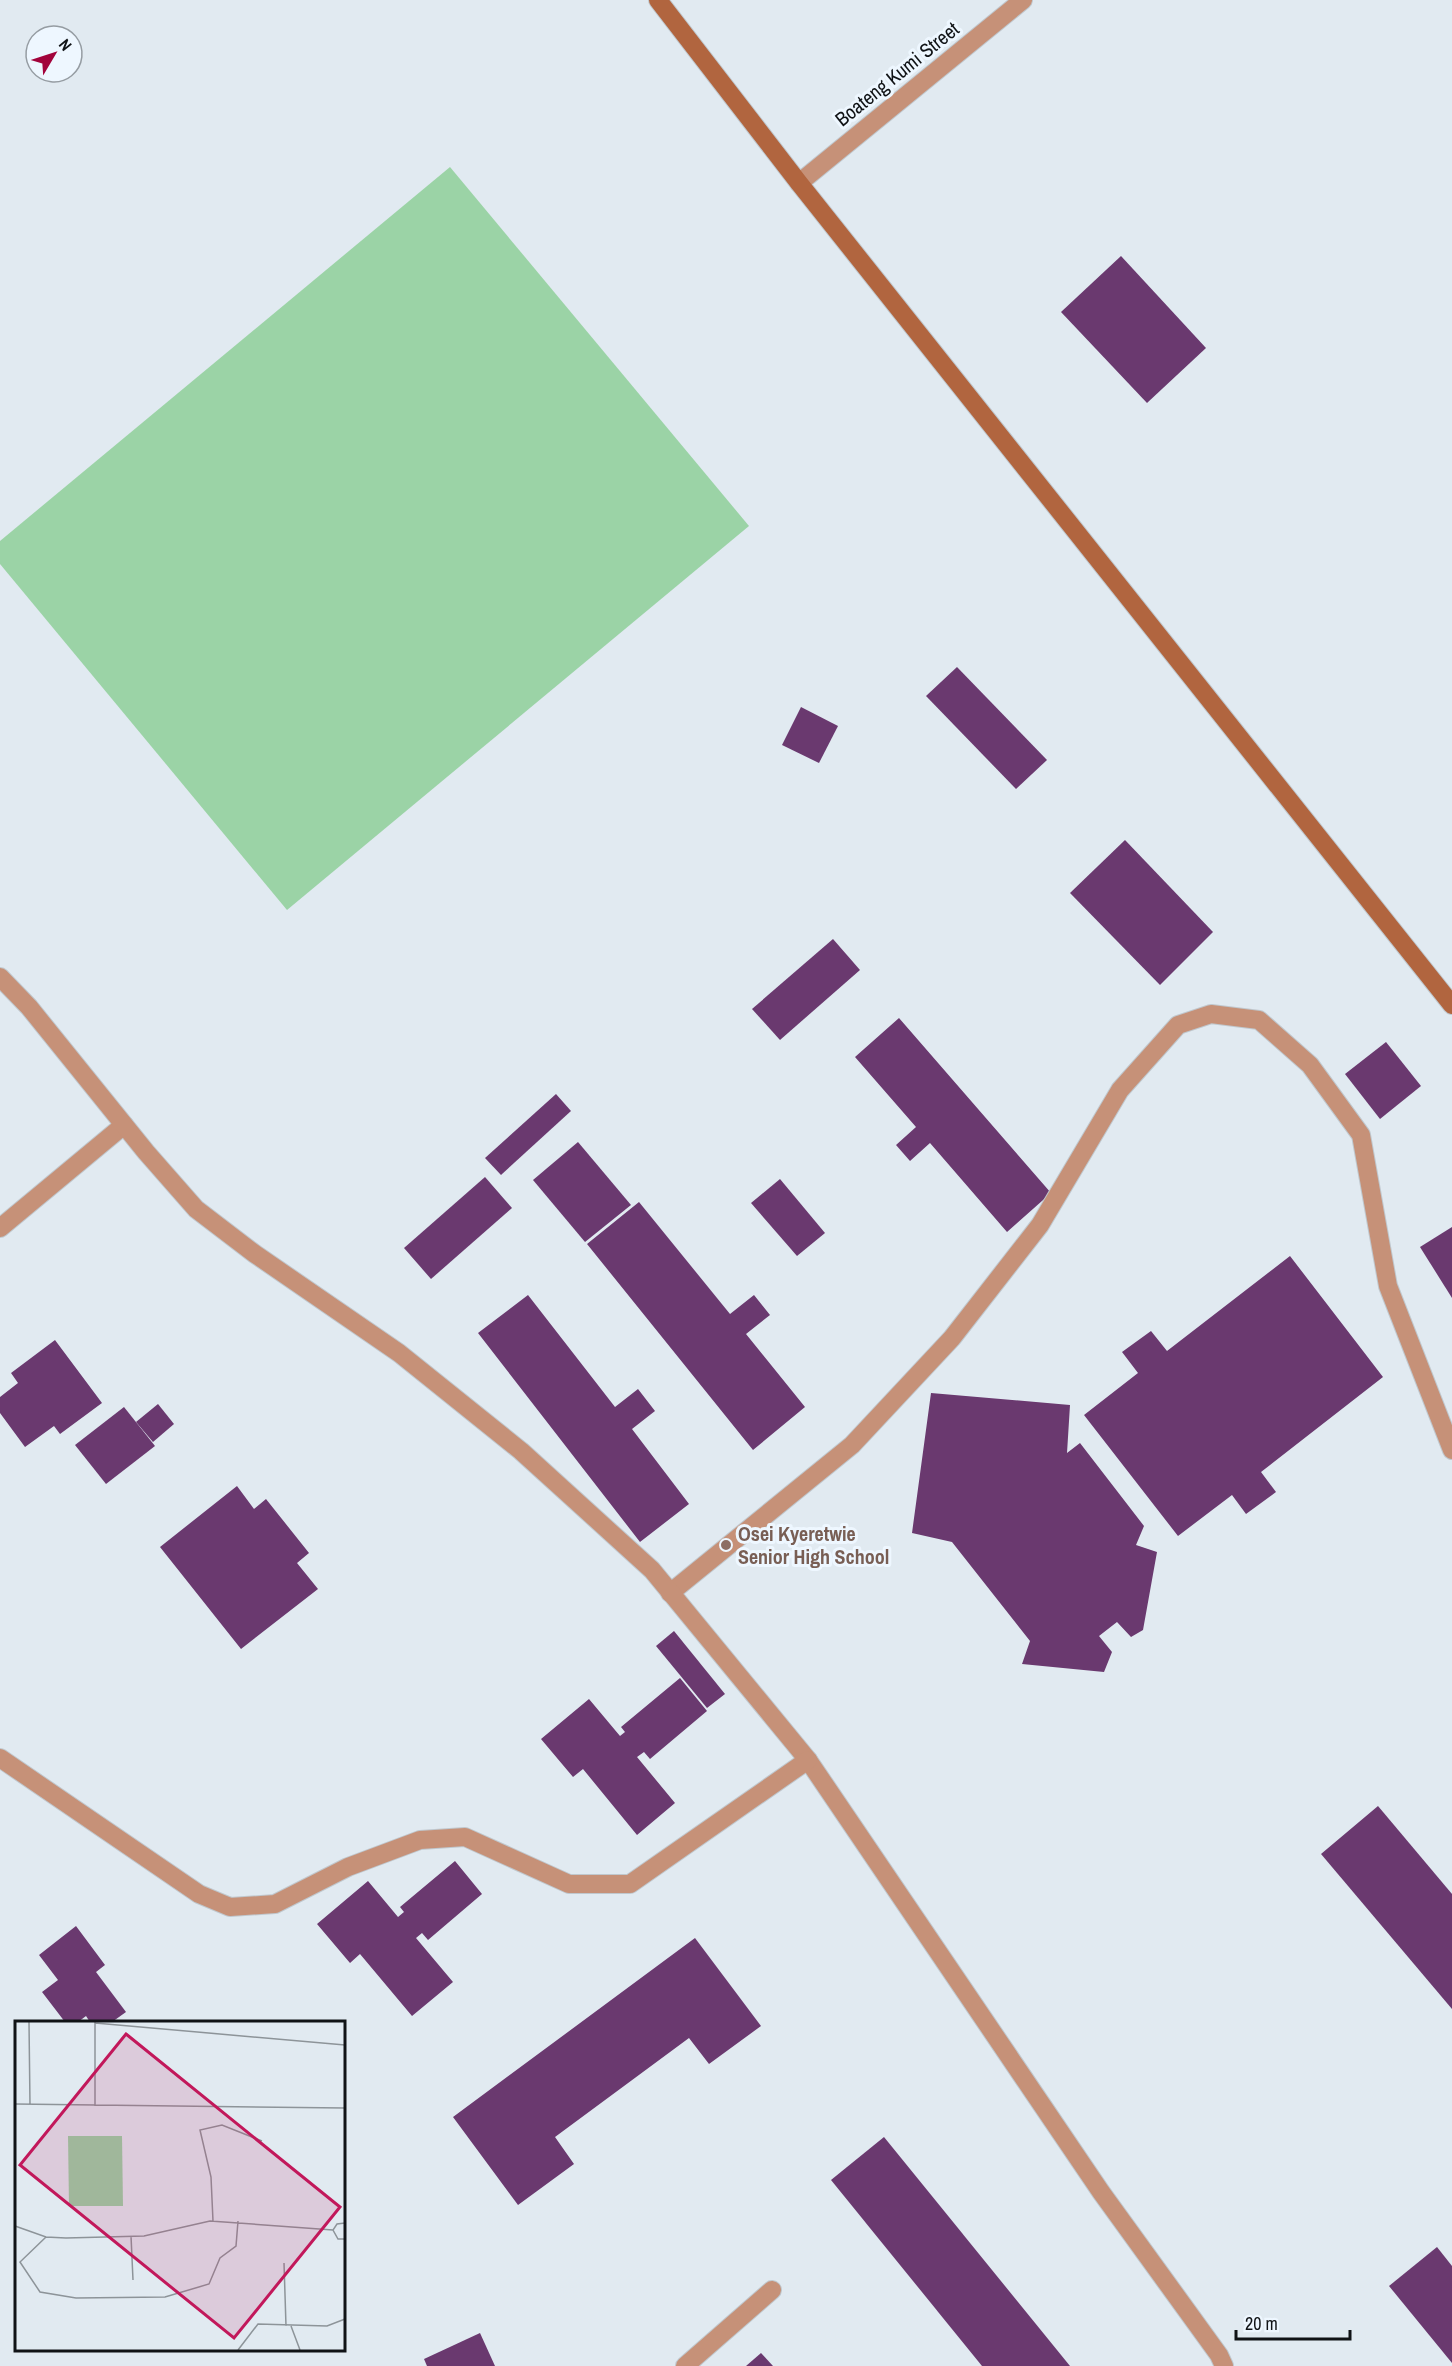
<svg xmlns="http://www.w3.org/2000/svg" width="1452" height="2366" font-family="'Archivo Narrow',sans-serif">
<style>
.green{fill:#9bd3a6}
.building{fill:#6a396f}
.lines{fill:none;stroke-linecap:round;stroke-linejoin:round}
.lane-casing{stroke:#c0c8ce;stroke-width:20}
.street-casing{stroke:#c0c8ce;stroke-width:20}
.secondary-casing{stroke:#c0c8ce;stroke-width:20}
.lane{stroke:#c69178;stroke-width:18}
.street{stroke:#c69178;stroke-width:18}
.secondary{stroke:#b1653f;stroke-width:18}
.education-dot{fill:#8d6e63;stroke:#eef7ff;stroke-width:2}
.labels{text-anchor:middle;stroke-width:6;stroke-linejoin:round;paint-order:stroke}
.street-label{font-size:20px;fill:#101316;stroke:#eef7ff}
.education-label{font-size:20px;font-weight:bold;fill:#785e54;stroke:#eef7ff;text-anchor:start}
.inset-road{fill:none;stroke:#8d9499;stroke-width:1.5}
.view{fill:#c2185b;fill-opacity:0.15;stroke:#c2185b;stroke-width:3}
.inset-edge{fill:none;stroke:#101316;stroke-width:3}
</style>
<rect width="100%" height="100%" fill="#e1eaf1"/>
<polygon class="green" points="450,167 749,526 287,910 0,564 0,541"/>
<g class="building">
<polygon points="1121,256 1206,348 1147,403 1061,312"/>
<polygon points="957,667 1047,760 1016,789 926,696"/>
<polygon points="801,707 838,726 819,763 782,745"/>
<polygon points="1125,840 1213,932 1160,985 1070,893"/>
<polygon points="833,939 860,970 780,1040 752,1009"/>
<polygon points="899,1018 1051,1193 1007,1232 930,1143 910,1161 896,1145 916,1127 855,1057"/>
<polygon points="1386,1042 1421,1086 1380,1119 1345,1074"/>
<polygon points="556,1094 571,1111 501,1175 485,1158"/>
<polygon points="578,1142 631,1205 585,1242 533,1180"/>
<polygon points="485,1177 512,1208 431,1279 404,1248"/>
<polygon points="780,1179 825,1233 797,1256 751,1203"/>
<polygon points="639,1202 730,1314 754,1295 770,1315 746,1334 805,1407 753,1450 587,1244"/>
<polygon points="1452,1227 1452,1298 1420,1247"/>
<polygon points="1290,1256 1383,1377 1261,1472 1276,1492 1246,1514 1232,1495 1178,1536 1084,1415 1138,1373 1122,1352 1151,1331 1167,1351"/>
<polygon points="528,1295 615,1407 638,1389 655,1411 632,1429 689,1504 640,1542 478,1333"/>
<polygon points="55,1340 102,1403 60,1434 54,1426 25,1447 0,1413 0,1397 18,1383 11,1373"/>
<polygon points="931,1393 1070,1405 1067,1453 1080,1443 1144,1526 1136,1545 1157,1552 1143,1630 1131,1637 1117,1622 1099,1636 1112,1652 1104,1672 1022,1664 1030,1641 952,1542 912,1533"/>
<polygon points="158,1404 174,1424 153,1442 136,1422"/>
<polygon points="124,1407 155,1446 106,1484 75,1445"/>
<polygon points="237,1486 254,1509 266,1499 309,1553 297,1563 318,1589 241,1649 160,1547"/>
<polygon points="674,1631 725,1694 707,1708 656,1646"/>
<polygon points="680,1678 707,1711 650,1759 644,1752 637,1757 675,1803 637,1835 583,1769 573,1777 541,1739 589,1699 620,1736 625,1732 621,1727"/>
<polygon points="1378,1806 1452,1894 1452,2009 1321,1854"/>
<polygon points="455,1861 482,1894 428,1940 422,1933 416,1938 453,1982 412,2016 360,1954 350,1963 317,1924 368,1881 398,1917 404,1912 400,1907"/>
<polygon points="76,1926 105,1965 96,1972 126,2012 112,2022 90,2022 86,2016 78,2022 65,2022 42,1992 58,1980 39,1955"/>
<polygon points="695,1938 761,2026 709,2064 689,2038 555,2137 574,2164 518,2205 453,2117"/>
<polygon points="884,2137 1070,2366 982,2366 831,2180"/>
<polygon points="1437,2247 1452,2266 1452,2363 1389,2286"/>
<polygon points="480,2333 495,2366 427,2366 424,2359"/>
<polygon points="761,2353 773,2366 746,2366"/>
</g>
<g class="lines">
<g class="lane-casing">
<g id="lane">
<polyline points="0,1228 124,1125"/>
<polyline points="670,1593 852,1445 952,1338 1040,1225 1120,1090 1178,1025 1211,1014 1259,1020 1310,1065 1361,1135 1388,1286 1452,1450"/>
</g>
</g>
<g class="street-casing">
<g id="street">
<polyline points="799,183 1023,0"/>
<polyline points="0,977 29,1007 146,1152 196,1209 255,1254 399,1353 521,1451 652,1570 808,1760 1101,2192 1219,2355 1224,2366"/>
<polyline points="0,1758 199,1894 230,1907 275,1904 348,1867 420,1840 465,1837 569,1884 630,1884 808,1760"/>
<polyline points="685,2366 772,2290"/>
</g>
</g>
<g class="secondary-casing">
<polyline id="secondary" points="658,0 799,183 1452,1005"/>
</g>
<use href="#lane" class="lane"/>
<use href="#street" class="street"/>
<use href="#secondary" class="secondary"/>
</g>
<circle class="education-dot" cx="726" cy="1545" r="6"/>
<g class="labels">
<g class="street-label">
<text transform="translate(897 74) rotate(-39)" y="7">Boateng Kumi Street</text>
</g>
<g class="education-label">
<text x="738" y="1541">Osei Kyeretwie<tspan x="738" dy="23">Senior High School</tspan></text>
</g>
</g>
<g transform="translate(15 2021)">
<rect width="330" height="330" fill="#e1eaf1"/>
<path d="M53 115H107L108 185H54Z" fill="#9bd3a6"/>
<path class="inset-road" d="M14 1 15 84M80 1V85M80 2 330 24M0 83 330 87M198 200 196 156 185 109 207 104 247 120M330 202 322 203 318 209 323 218H330M0 205 31 216 51 217 129 215 195 200 318 209M116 215 118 259M31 216 5 241 25 271 61 277 150 276 194 263 205 237 221 225 223 200M269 242 271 305M276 305 285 329M223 329 243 303 312 305 330 298"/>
<path class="view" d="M111 13 325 186 219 317 5 144Z"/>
<rect width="330" height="330" class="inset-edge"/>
</g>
<g transform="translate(54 54) rotate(51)"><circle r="28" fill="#eef7ff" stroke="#959ca2" stroke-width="1.5"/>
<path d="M0-4.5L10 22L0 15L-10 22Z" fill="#a2033b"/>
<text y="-9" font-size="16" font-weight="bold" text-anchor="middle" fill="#101316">N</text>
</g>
<path d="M1236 2330v9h114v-9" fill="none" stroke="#101316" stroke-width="3"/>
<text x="1245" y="2330" font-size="18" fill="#101316" stroke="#eef7ff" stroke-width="4.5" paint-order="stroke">20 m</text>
</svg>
